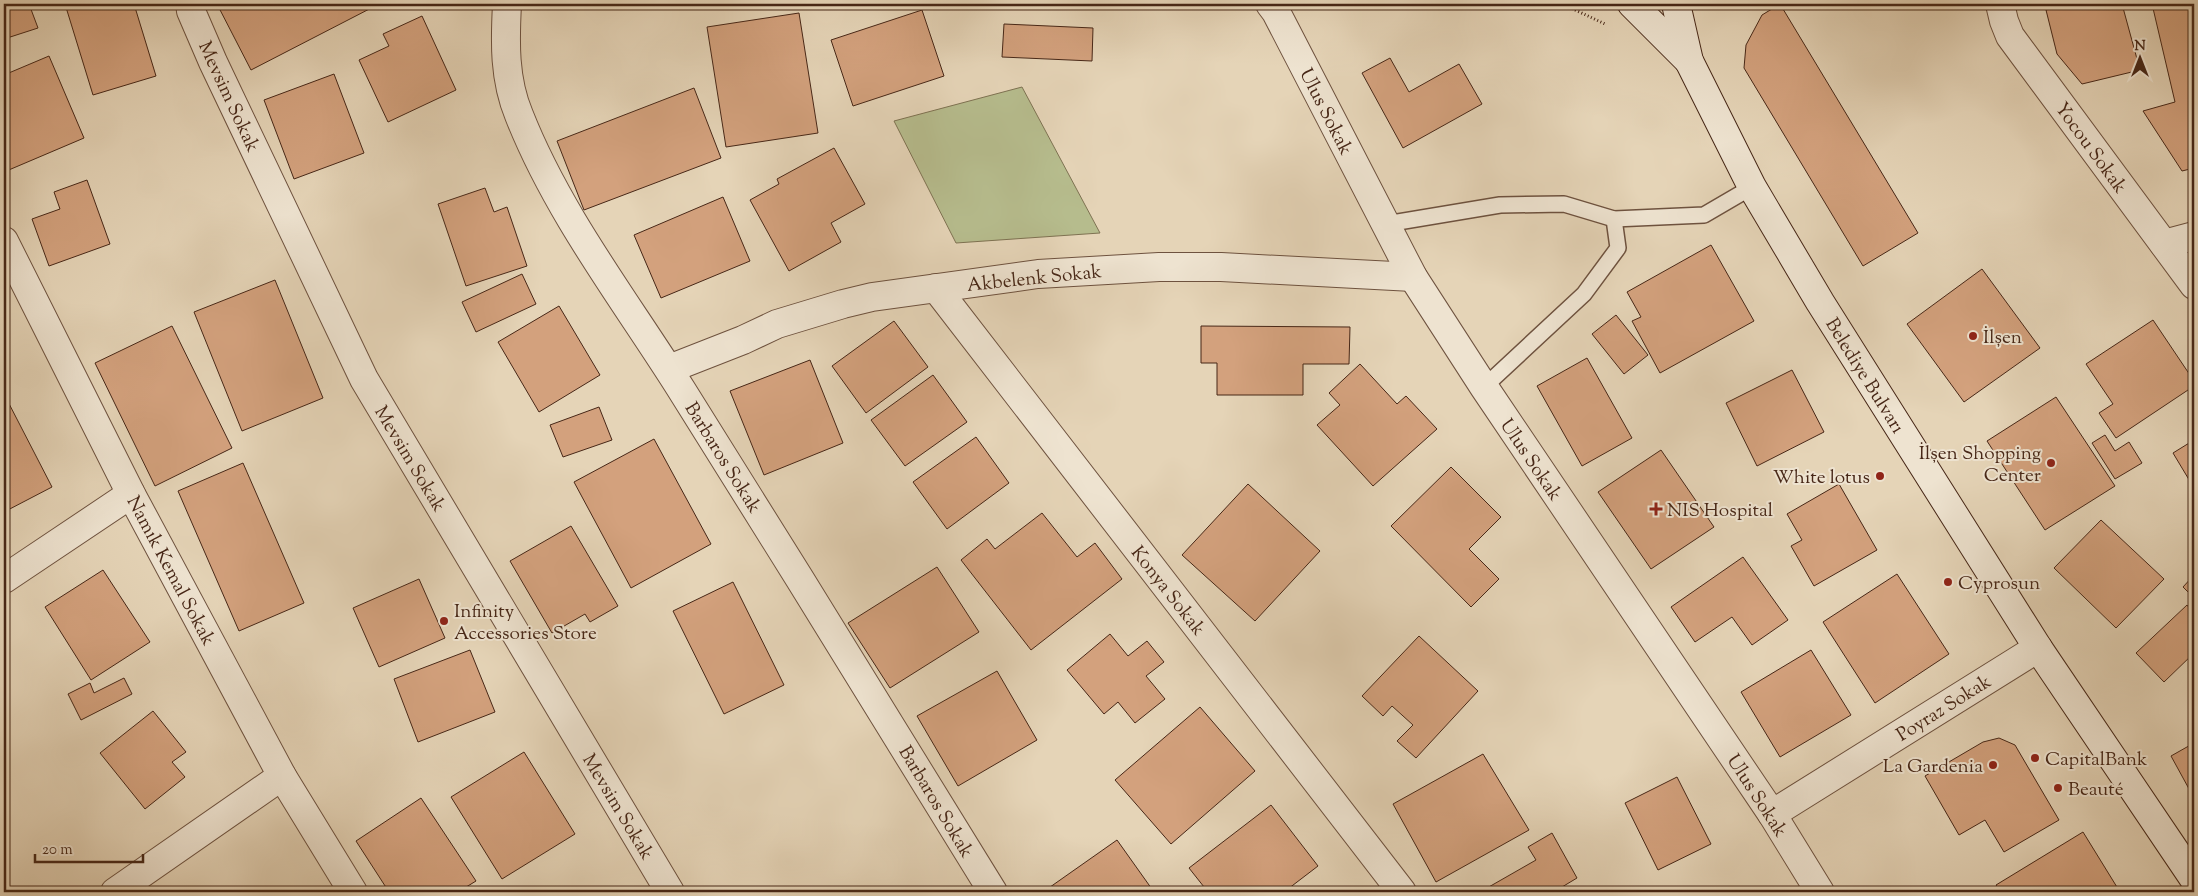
<svg xmlns="http://www.w3.org/2000/svg" width="2198" height="896" font-family="'Sorts Mill Goudy',serif">
<style>
.green{fill:#b6bc8d;stroke:#7e7252}
.building{fill:#d3a17d;stroke:#472717}
.lines{fill:none;stroke-linecap:round;stroke-linejoin:round}
.lane-casing{stroke:#6e523f;stroke-width:18}
.street-casing{stroke:#6e523f;stroke-width:30}
.secondary-casing{stroke:#472717;stroke-width:30}
.path{stroke:#472717;stroke-width:3;stroke-dasharray:1 2.5;stroke-linecap:butt}
.lane{stroke:#eee3d0;stroke-width:15}
.street{stroke:#eee3d0;stroke-width:28}
.secondary{stroke:#eee3d0;stroke-width:28}
.poi-dot{fill:#8f2418;stroke:#eee3d0;stroke-width:2}
.labels{text-anchor:middle;stroke-width:4;stroke-linejoin:round;paint-order:stroke}
.street-label{font-size:19px;fill:#472717;stroke:#eee3d0}
.poi-label{font-size:19px;fill:#472717;stroke:#eee3d0;text-anchor:start}
</style>
<rect width="100%" height="100%" fill="#e5d4b7"/>
<filter id="stains"><feTurbulence type="fractalNoise" baseFrequency=".004" numOctaves="4"/><feColorMatrix values="0 0 0 0 .2 0 0 0 0 .09 0 0 0 0 .02 0 0 0 .5 -.17"/></filter>
<radialGradient id="worn" r=".72"><stop offset=".6" stop-color="#630" stop-opacity="0"/><stop offset="1" stop-color="#630" stop-opacity=".3"/></radialGradient>
<polygon class="green" points="1022,87 1100,233 956,243 894,121"/>
<g class="building">
<polygon points="4,4 29,4 38,28 4,39"/>
<polygon points="65,4 134,4 156,76 93,95"/>
<polygon points="217,4 379,4 251,70"/>
<polygon points="1780,4 1918,233 1863,266 1744,68 1746,45 1762,15"/>
<polygon points="2069,4 2122,4 2140,70 2082,84 2057,54 2046,10"/>
<polygon points="2152,4 2194,4 2194,168 2182,171 2143,111 2175,102"/>
<polygon points="922,10 944,76 853,106 831,40"/>
<polygon points="799,13 818,133 726,147 707,27"/>
<polygon points="422,16 456,90 388,122 359,60 389,46 383,34"/>
<polygon points="1004,24 1093,28 1092,61 1002,57"/>
<polygon points="49,56 84,138 4,172 4,75"/>
<polygon points="1390,58 1409,92 1459,64 1482,104 1403,148 1362,73"/>
<polygon points="334,74 364,153 294,179 264,100"/>
<polygon points="694,88 721,158 584,210 557,141"/>
<polygon points="834,148 865,204 831,223 841,242 789,271 750,200 779,184 777,179"/>
<polygon points="87,180 110,244 49,266 32,219 60,209 54,192"/>
<polygon points="485,188 494,212 507,207 527,266 466,286 438,204"/>
<polygon points="723,197 750,261 661,298 634,235"/>
<polygon points="1711,245 1754,321 1660,373 1632,321 1641,317 1627,292"/>
<polygon points="1982,269 2040,348 1964,402 1907,324"/>
<polygon points="522,274 536,304 476,332 462,302"/>
<polygon points="275,280 323,398 242,431 194,312"/>
<polygon points="559,306 600,375 539,412 498,342"/>
<polygon points="1616,315 1648,355 1624,374 1592,334"/>
<polygon points="2153,320 2194,381 2194,386 2116,438 2099,413 2113,404 2086,364"/>
<polygon points="894,321 928,367 866,413 832,366"/>
<polygon points="172,326 232,448 155,486 95,363"/>
<polygon points="1201,326 1350,327 1349,364 1303,364 1303,395 1217,395 1217,363 1201,363"/>
<polygon points="1587,358 1632,438 1582,466 1537,386"/>
<polygon points="810,360 843,443 764,475 730,391"/>
<polygon points="1360,364 1397,404 1406,396 1437,429 1373,486 1317,425 1340,405 1329,393"/>
<polygon points="1792,370 1824,432 1757,466 1726,403"/>
<polygon points="933,375 967,422 905,466 871,420"/>
<polygon points="4,394 52,487 4,512"/>
<polygon points="2056,397 2115,486 2045,530 1987,441"/>
<polygon points="599,407 612,440 563,457 550,425"/>
<polygon points="2105,435 2115,451 2129,442 2142,463 2115,479 2092,443"/>
<polygon points="976,437 1009,483 947,529 913,482"/>
<polygon points="654,439 711,544 631,588 574,482"/>
<polygon points="2194,440 2194,481 2191,483 2173,453"/>
<polygon points="1661,450 1714,527 1651,569 1598,492"/>
<polygon points="243,463 304,603 239,631 178,491"/>
<polygon points="1451,467 1501,517 1469,549 1499,579 1471,607 1391,526"/>
<polygon points="1248,484 1320,551 1255,621 1182,555"/>
<polygon points="1839,484 1877,550 1814,586 1791,546 1802,540 1787,514"/>
<polygon points="1042,513 1077,557 1095,543 1122,579 1031,650 961,560 987,539 995,549"/>
<polygon points="2101,520 2164,579 2116,628 2054,568"/>
<polygon points="571,526 618,606 590,622 585,614 552,633 510,561"/>
<polygon points="1743,557 1788,620 1752,645 1732,617 1695,642 1671,607"/>
<polygon points="937,567 979,632 890,688 848,623"/>
<polygon points="103,570 150,642 91,680 45,607"/>
<polygon points="1897,574 1949,654 1875,703 1823,622"/>
<polygon points="2194,575 2194,598 2183,587"/>
<polygon points="419,579 445,638 379,667 353,608"/>
<polygon points="733,582 784,685 724,714 673,611"/>
<polygon points="2187,605 2194,614 2194,653 2164,682 2136,653"/>
<polygon points="1110,634 1128,656 1147,641 1164,662 1146,676 1165,699 1135,723 1118,702 1104,714 1067,670"/>
<polygon points="1419,636 1478,691 1416,758 1397,741 1413,725 1392,706 1383,716 1362,696"/>
<polygon points="470,650 495,712 418,742 394,679"/>
<polygon points="1811,650 1851,715 1780,757 1741,692"/>
<polygon points="997,671 1037,740 958,786 917,716"/>
<polygon points="124,678 132,694 81,720 68,694 90,683 94,693"/>
<polygon points="1200,707 1255,771 1171,844 1115,780"/>
<polygon points="153,711 186,752 172,762 185,777 145,809 100,753"/>
<polygon points="1999,738 2015,745 2059,820 2004,852 1985,820 1959,835 1925,776 1983,742"/>
<polygon points="2194,743 2194,798 2171,756"/>
<polygon points="524,752 575,834 502,879 451,797"/>
<polygon points="1483,754 1529,830 1436,882 1393,804"/>
<polygon points="1677,777 1711,844 1658,870 1625,803"/>
<polygon points="421,798 476,881 458,892 389,892 356,841"/>
<polygon points="1271,805 1318,866 1284,892 1208,892 1189,868"/>
<polygon points="2083,832 2120,892 2001,892 1996,885"/>
<polygon points="1552,833 1577,878 1557,890 1559,892 1480,892 1536,860 1528,847"/>
<polygon points="1117,840 1154,892 1043,892"/>
</g>
<g class="lines">
<g class="lane-casing">
<g id="lane">
<polyline points="1386,224 1500,205 1564,204 1614,219 1704,215 1752,187"/>
<polyline points="1484,387 1584,294 1618,248 1614,219"/>
</g>
</g>
<g class="street-casing">
<g id="street">
<polyline points="190,4 191,11 213,62 364,379 670,892"/>
<path d="M507 4C505 42 504 79 519 115 558 214 625 300 681 389 786 556 890 724 993 892"/>
<polyline points="1270,4 1276,12 1413,277 1484,387 1772,814 1820,892"/>
<polyline points="2000,4 2004,21 2010,36 2194,285"/>
<polyline points="4,241 131,494 282,776 353,892"/>
<polyline points="2164,244 2194,236"/>
<polyline points="936,288 1402,892"/>
<polyline points="669,369 743,340 777,324 843,304 872,297 1038,274 1159,267 1221,267 1413,277"/>
<polyline points="4,579 131,494"/>
<polyline points="1772,814 2038,648"/>
<polyline points="115,892 282,776"/>
</g>
</g>
<g class="secondary-casing">
<g id="secondary">
<polyline points="1632,4 1689,61"/>
<polyline points="1676,4 1689,61 1752,187 1820,302 2038,648 2194,879"/>
</g>
</g>
<polyline class="path" points="1555,4 1569,7 1605,24"/>
<use href="#lane" class="lane"/>
<use href="#street" class="street"/>
<use href="#secondary" class="secondary"/>
</g>
<g class="poi-dot">
<circle cx="1973" cy="336" r="5"/>
<circle cx="2051" cy="463" r="5"/>
<circle cx="1880" cy="476" r="5"/>
<path d="M1653.5 501.5h5v5h5v5h-5v5h-5v-5h-5v-5h5z"/>
<circle cx="1948" cy="582" r="5"/>
<circle cx="444" cy="621" r="5"/>
<circle cx="2035" cy="758" r="5"/>
<circle cx="1993" cy="765" r="5"/>
<circle cx="2058" cy="788" r="5"/>
</g>
<g class="labels">
<g class="street-label">
<text transform="translate(230 96) rotate(65)" y="7">Mevsim Sokak</text>
<text transform="translate(1327 111) rotate(63)" y="7">Ulus Sokak</text>
<text transform="translate(2092 147) rotate(54)" y="7">Yocou Sokak</text>
<text transform="translate(1034 277) rotate(-6)" y="7">Akbelenk Sokak</text>
<text transform="translate(1866 375) rotate(58)" y="7">Belediye Bulvarı</text>
<text transform="translate(724 457) rotate(58)" y="7">Barbaros Sokak</text>
<text transform="translate(411 458) rotate(59)" y="7">Mevsim Sokak</text>
<text transform="translate(1532 459) rotate(56)" y="7">Ulus Sokak</text>
<text transform="translate(172 570) rotate(62)" y="7">Namık Kemal Sokak</text>
<text transform="translate(1169 590) rotate(52)" y="7">Konya Sokak</text>
<text transform="translate(1943 707) rotate(-32)" y="7">Poyraz Sokak</text>
<text transform="translate(1758 795) rotate(57)" y="7">Ulus Sokak</text>
<text transform="translate(937 801) rotate(59)" y="7">Barbaros Sokak</text>
<text transform="translate(619 806) rotate(59)" y="7">Mevsim Sokak</text>
</g>
<g class="poi-label">
<text x="1983" y="343">İlşen</text>
<text x="2041" y="459" text-anchor="end">İlşen Shopping<tspan x="2041" dy="22">Center</tspan></text>
<text x="1870" y="483" text-anchor="end">White lotus</text>
<text x="1667" y="516">NIS Hospital</text>
<text x="1958" y="589">Cyprosun</text>
<text x="454" y="617">Infinity<tspan x="454" dy="22">Accessories Store</tspan></text>
<text x="2045" y="765">CapitalBank</text>
<text x="1983" y="772" text-anchor="end">La Gardenia</text>
<text x="2068" y="795">Beauté</text>
</g>
</g>
<rect width="2198" height="896" fill="none" stroke="#e5d4b7" stroke-width="20"/>
<rect x="5" y="5" width="2188" height="886" fill="none" stroke="#472717" stroke-width="2.5"/>
<rect x="10" y="10" width="2178" height="876" fill="none" stroke="#472717"/>
<g transform="translate(2140 58)" stroke="#eee3d0" stroke-width="4" paint-order="stroke">
<path d="M0-4L9 19L0 12L-9 19Z" fill="#472717"/>
<text y="-8" font-size="14" font-weight="bold" text-anchor="middle" fill="#472717">N</text>
</g>
<path d="M35 854v8h108v-8" fill="none" stroke="#472717" stroke-width="2.5"/>
<text x="42" y="854" font-size="15" fill="#472717" stroke="#eee3d0" stroke-width="4" paint-order="stroke">20 m</text>
<rect width="100%" height="100%" filter="url(#stains)"/>
<rect width="100%" height="100%" fill="url(#worn)"/>
</svg>
